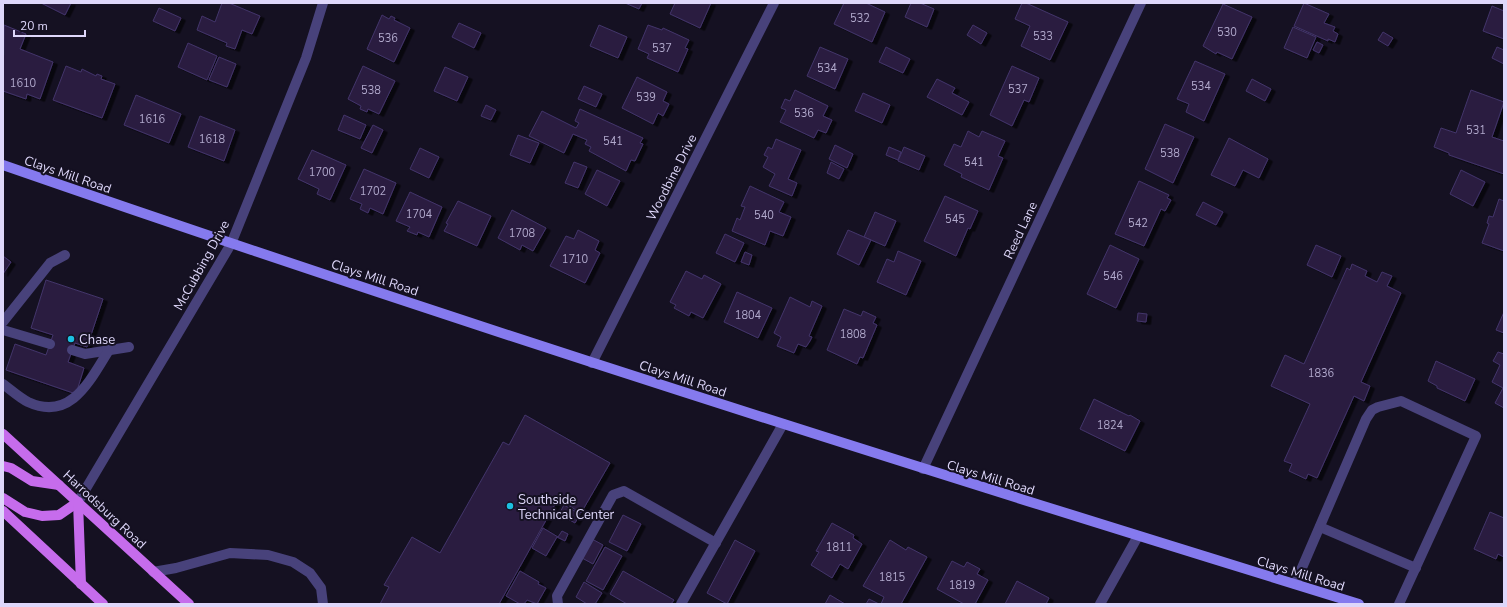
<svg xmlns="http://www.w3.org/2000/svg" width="1507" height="607" font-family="'Nunito Sans',sans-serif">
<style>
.building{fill:#291f41;stroke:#43346a;filter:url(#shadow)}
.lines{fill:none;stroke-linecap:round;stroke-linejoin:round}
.lane{stroke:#48427b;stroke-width:10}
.street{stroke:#48427b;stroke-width:10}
.secondary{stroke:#857aee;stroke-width:10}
.primary{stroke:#c66cec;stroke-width:10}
.poi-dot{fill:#1cbfe1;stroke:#151122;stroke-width:1.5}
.labels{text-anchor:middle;stroke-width:4;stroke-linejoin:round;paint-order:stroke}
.number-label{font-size:11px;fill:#b1a9cc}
.street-label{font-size:13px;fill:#ded7fa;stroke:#151122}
.poi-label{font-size:13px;fill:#ded7fa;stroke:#151122;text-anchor:start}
</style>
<defs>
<filter id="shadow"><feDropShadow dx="4.5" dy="2.5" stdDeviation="0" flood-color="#0009"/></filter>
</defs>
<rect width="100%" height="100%" fill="#151122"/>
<g class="building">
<polygon points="41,3 71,3 65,15"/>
<polygon points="222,3 229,3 260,16 252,34 242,30 235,49 226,46 227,43 197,30 202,16 215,22"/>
<polygon points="625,3 642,3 639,9"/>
<polygon points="675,3 711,3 700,28 670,14"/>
<polygon points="844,3 866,3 885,12 872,42 834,24"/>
<polygon points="911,3 920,3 934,9 927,27 905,17"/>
<polygon points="1022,3 1026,3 1068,22 1050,60 1021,46 1030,26 1015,19"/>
<polygon points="1304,3 1329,14 1324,23 1335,27 1333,31 1338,34 1335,42 1328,39 1328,41 1294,26"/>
<polygon points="1223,4 1252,17 1232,59 1217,52 1216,54 1203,46"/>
<polygon points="1492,6 1504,11 1504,39 1483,31"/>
<polygon points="159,8 181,18 175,31 153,21"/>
<polygon points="382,15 389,19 391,16 395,18 394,20 410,28 394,62 367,49"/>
<polygon points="459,23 481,33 474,48 452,37"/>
<polygon points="4,25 26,34 20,49 53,62 40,99 27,94 26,99 3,91"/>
<polygon points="599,25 627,37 618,58 590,46"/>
<polygon points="648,25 662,30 663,28 689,40 685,48 688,49 678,72 647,58 649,54 638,49"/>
<polygon points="973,25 987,33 981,44 967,35"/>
<polygon points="1293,27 1316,37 1307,58 1284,48"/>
<polygon points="1383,32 1393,38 1388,46 1378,40"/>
<polygon points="1317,42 1323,45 1319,53 1313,50"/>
<polygon points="188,43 217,56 207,80 178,67"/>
<polygon points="820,47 848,59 835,89 807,76"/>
<polygon points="886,47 910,59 903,73 879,62"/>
<polygon points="1497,47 1504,50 1504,64 1492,58"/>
<polygon points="219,57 236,64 227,87 209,80"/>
<polygon points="1195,61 1225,74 1204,121 1186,112 1189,104 1177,99"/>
<polygon points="66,66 81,72 82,69 96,76 97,74 102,76 101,79 115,84 102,118 53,100"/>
<polygon points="363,66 395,81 379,114 368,109 367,112 360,109 361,106 348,99"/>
<polygon points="1012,66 1039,78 1029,102 1024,100 1012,126 990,115"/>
<polygon points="445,67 468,77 457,101 434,91"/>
<polygon points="637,77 667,92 663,101 669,104 663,116 658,113 653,124 622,108"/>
<polygon points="937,79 955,88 952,93 969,102 962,115 927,97"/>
<polygon points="1252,79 1271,89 1265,101 1246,91"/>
<polygon points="584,86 602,94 596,107 578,99"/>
<polygon points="795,90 828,106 823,116 832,120 826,133 818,130 814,138 780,122 786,110 781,108 785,99 790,101"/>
<polygon points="1471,90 1504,102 1492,137 1504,141 1504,174 1449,155 1449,153 1434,147 1441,128 1456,133"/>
<polygon points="863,93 890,105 882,123 855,111"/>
<polygon points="136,95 181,114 169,143 124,125"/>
<polygon points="486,105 496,110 491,120 481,116"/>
<polygon points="580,109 643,138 640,143 643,144 635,161 631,160 626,171 589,151 591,147 585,144 587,140 573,134 564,153 529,136 542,111 576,128 579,123 575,121"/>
<polygon points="344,115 366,125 360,139 338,130"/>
<polygon points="200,116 235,130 224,161 188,147"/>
<polygon points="1165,124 1194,137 1173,183 1145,169"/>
<polygon points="373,125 383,130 372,153 361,148"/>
<polygon points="968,131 979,137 982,131 1005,141 998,156 1003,158 989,190 961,177 962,174 944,165 954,144 961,147"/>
<polygon points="518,135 539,143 530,163 510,155"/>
<polygon points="1229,138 1268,159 1259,178 1243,170 1235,186 1211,175"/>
<polygon points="776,139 801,150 788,179 797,183 792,196 769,186 775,174 763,167 768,157 764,155 768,147 772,149"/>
<polygon points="835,145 853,154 847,168 829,159"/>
<polygon points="889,147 901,152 898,160 886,155"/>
<polygon points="904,147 925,156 919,170 898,161"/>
<polygon points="420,148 439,157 429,178 410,169"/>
<polygon points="312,150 346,165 330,200 317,194 319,189 298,179"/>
<polygon points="574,162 587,167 578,188 565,183"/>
<polygon points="831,162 844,169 839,179 827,173"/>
<polygon points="364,169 396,183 383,214 370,208 368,213 360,209 362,204 350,199"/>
<polygon points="597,170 620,181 607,206 585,194"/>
<polygon points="1461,170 1485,182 1473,206 1450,194"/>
<polygon points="1139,181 1169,195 1167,198 1171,200 1165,211 1161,209 1144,246 1115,234"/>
<polygon points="750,186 784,202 779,212 791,217 783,236 770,231 765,245 732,231 737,218 740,220 743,212 745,207 741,206"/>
<polygon points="410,192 442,207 429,237 418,232 417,235 407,231 410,227 396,221"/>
<polygon points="945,196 978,211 970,229 968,228 956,256 924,241"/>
<polygon points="1499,199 1504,201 1504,251 1482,243 1489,224 1487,223 1489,216 1493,217"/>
<polygon points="458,201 491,216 477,246 444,231 448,224 446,223"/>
<polygon points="1203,202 1223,212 1216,225 1196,215"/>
<polygon points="512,210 546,228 533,251 522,245 520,250 498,238"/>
<polygon points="875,212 896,221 885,246 864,237"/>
<polygon points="578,230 599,241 595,250 600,253 585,283 550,266 566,236 574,239"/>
<polygon points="848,230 871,240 859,265 837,254"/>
<polygon points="725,234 744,243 735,262 716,253"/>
<polygon points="1110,245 1139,259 1116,308 1087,294"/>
<polygon points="1316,245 1341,256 1332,277 1307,265"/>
<polygon points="898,251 921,261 906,295 877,282 887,259 894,262"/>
<polygon points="745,252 752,255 749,265 741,262"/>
<polygon points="3,256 11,262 3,274"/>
<polygon points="1352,264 1367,271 1365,276 1377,282 1382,272 1392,276 1387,286 1401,293 1361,382 1370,386 1364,401 1354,396 1317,478 1308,474 1306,479 1289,471 1292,464 1284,461 1310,404 1271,386 1285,355 1304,364 1347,268 1350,270"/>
<polygon points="686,271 702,279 704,275 721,284 703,318 691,312 689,316 674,308 676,305 670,302"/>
<polygon points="46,280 103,299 87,347 75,343 68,362 84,368 76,394 6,370 15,344 46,355 53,335 31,328"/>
<polygon points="737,292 772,308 758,338 724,322"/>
<polygon points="790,297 810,307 812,301 822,306 809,336 812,337 810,341 806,347 798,344 794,353 777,346 781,337 774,333"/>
<polygon points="844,309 861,316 863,311 876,317 873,323 877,325 863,358 860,357 857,364 827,350"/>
<polygon points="1504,312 1504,333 1496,330"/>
<polygon points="1138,313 1147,314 1146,322 1137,321"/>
<polygon points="1498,352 1504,354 1504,408 1495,403 1503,388 1492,382 1500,365 1493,361"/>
<polygon points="1436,361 1475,379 1465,401 1437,388 1437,386 1428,381"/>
<polygon points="1094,399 1129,416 1130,415 1140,421 1125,451 1080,429"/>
<polygon points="525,415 610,463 581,513 558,499 499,604 380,604 389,587 384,585 412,537 440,553 503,442 509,445"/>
<polygon points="564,505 580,514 575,523 559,514"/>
<polygon points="1490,512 1504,518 1504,557 1498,554 1496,559 1474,549"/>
<polygon points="623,515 641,524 627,551 609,542"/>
<polygon points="832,523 854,535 853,538 862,544 848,569 840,564 832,578 811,565 819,552 816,551"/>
<polygon points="543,528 558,537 562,531 568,534 565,541 557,537 546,556 532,548"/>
<polygon points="592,539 603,545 593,564 582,558"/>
<polygon points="735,540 755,551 727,604 707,593"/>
<polygon points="890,540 906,550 908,547 927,557 901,604 881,604 884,597 863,586"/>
<polygon points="605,547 622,556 603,590 586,581"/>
<polygon points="952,561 964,567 967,562 980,569 977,574 988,580 975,604 964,604 937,589"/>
<polygon points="520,571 539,582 538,584 546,588 537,604 527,600 524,604 520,604 506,596"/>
<polygon points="623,571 674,600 671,604 627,604 610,594"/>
<polygon points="1017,581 1049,598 1046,604 1005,604"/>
<polygon points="584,582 602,593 595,604 587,604 576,597"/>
<polygon points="830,595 845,604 825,604"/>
<polygon points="869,599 879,604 866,604"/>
</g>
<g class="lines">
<g class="lane">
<polyline points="3,322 50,263 65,255"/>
<polyline points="3,330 50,344"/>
<polyline points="72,350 85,354 129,347"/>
<path d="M3 384C11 390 20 398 28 402 71 422 90 380 109 350"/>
<polyline points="1320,527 1416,568"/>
<polyline points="153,572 176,568 230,553 268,555 293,562 310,573 321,588 323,604"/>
<polyline points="1295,584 1366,419 1372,410 1378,407 1401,401 1476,436 1399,604"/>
<polyline points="558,604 557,596 613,495 624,491 716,543"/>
<polyline points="681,604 783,424"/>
</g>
<g class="street">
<polyline points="592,363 774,3"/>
<polyline points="923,469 1141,3"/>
<polyline points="78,502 231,244 306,58 323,3"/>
<polyline points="1100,604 1138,536"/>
</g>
<path class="secondary" d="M3 165C452 321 905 464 1359 604"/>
<g class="primary">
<polyline points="3,434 189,604"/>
<polyline points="3,466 11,468 32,481 59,485"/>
<polyline points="3,498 25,512 42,516 59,515 78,502"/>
<polyline points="78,502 81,584"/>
<polyline points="3,511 103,604"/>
</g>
</g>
<g class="poi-dot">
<circle cx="71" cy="339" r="4"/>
<circle cx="510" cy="506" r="4"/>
</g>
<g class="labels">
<g class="number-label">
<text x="860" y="22">532</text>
<text x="1227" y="36">530</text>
<text x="1043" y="40">533</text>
<text x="388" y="42">536</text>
<text x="662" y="52">537</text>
<text x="827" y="72">534</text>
<text x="23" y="87">1610</text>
<text x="1201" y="90">534</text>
<text x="1018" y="93">537</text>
<text x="371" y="94">538</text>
<text x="646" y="101">539</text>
<text x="804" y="117">536</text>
<text x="152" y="123">1616</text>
<text x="1476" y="134">531</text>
<text x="212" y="143">1618</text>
<text x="613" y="145">541</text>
<text x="1170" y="157">538</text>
<text x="974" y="166">541</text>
<text x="322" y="176">1700</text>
<text x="373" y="195">1702</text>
<text x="419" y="218">1704</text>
<text x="764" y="219">540</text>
<text x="955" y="223">545</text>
<text x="1138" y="227">542</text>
<text x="522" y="237">1708</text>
<text x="575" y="263">1710</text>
<text x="1113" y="280">546</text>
<text x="748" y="319">1804</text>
<text x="853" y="338">1808</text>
<text x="1321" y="377">1836</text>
<text x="1110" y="429">1824</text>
<text x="839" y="551">1811</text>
<text x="892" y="581">1815</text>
<text x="962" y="589">1819</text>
</g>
<g class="street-label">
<text transform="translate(68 174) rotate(19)" y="5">Clays Mill Road</text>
<text transform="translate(671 177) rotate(-63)" y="5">Woodbine Drive</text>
<text transform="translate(1020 230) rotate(-65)" y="5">Reed Lane</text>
<text transform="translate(201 265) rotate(-61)" y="5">McCubbing Drive</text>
<text transform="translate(375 277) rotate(18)" y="5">Clays Mill Road</text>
<text transform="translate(683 378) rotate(18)" y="5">Clays Mill Road</text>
<text transform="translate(991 477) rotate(17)" y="5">Clays Mill Road</text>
<text transform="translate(105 509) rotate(43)" y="5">Harrodsburg Road</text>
<text transform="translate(1301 573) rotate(17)" y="5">Clays Mill Road</text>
</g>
<g class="poi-label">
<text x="79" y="344">Chase</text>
<text x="518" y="504">Southside<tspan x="518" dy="15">Technical Center</tspan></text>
</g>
</g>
<rect width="1507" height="607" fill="none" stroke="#ded7fa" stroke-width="8"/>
<path d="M14 30v6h71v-6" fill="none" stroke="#ded7fa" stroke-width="2"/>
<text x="20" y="30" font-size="12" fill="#ded7fa" stroke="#151122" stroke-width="3" paint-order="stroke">20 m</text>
</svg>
